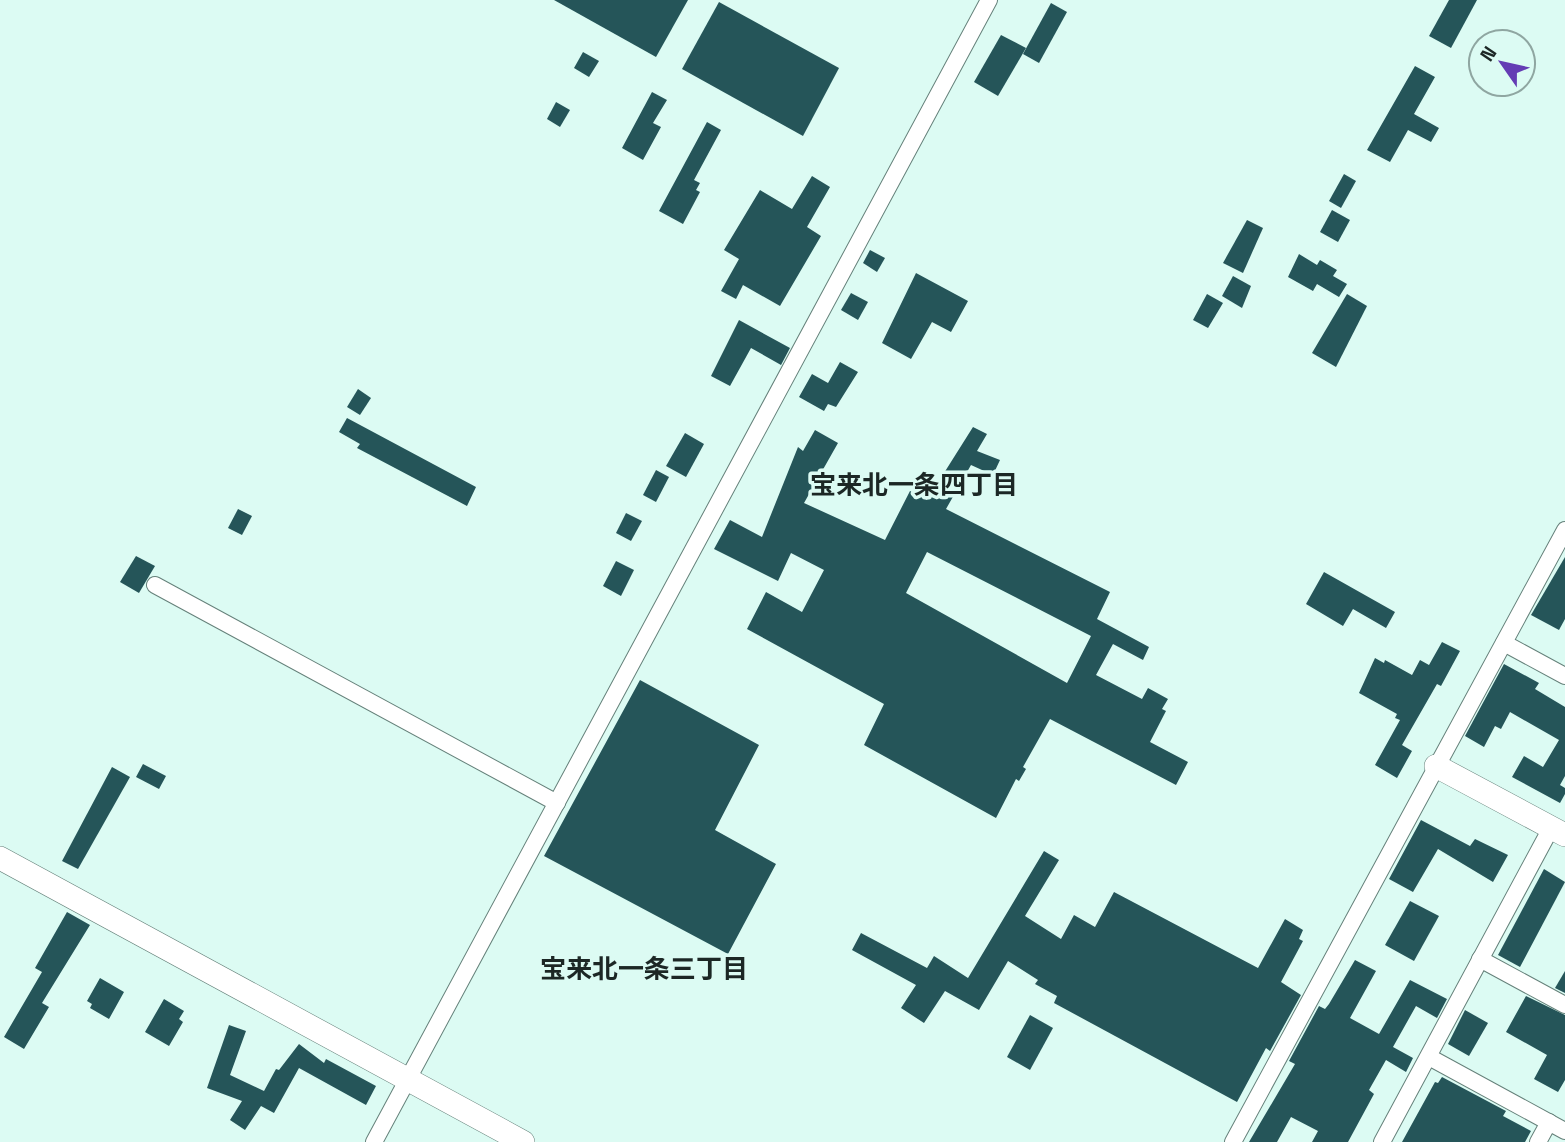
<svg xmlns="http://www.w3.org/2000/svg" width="1565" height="1142" font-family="'Space Grotesk','Noto Sans JP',sans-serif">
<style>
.building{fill:#255559;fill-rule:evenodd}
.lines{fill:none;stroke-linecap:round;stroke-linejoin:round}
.street-casing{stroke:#65817a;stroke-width:18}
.secondary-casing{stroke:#65817a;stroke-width:24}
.street{stroke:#fff;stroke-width:16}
.secondary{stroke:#fff;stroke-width:23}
.labels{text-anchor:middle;stroke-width:7;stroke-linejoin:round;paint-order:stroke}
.neighbourhood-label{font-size:26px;font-weight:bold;fill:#1c2725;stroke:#dcfbf3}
</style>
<rect width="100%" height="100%" fill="#dcfbf3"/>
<g class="building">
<polygon points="554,0 688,0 656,57"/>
<polygon points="1449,0 1477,0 1451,48 1429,36"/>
<polygon points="719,2 839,68 803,136 682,69"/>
<polygon points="1051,3 1067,12 1039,63 1023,54"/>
<polygon points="1001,35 1026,48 998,96 974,82"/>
<polygon points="583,52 599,61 589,77 574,68"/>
<polygon points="1415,66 1435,77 1414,114 1439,128 1431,142 1408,130 1390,162 1367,150"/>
<polygon points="652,92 667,100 653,123 661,127 643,160 622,148"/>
<polygon points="556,102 570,110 560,127 547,119"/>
<polygon points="707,122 721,130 694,180 700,183 696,190 700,192 683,224 659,211"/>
<polygon points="1344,174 1356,181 1341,208 1329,201"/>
<polygon points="812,176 830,187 807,227 821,236 780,306 743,285 736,299 721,291 739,259 724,250 760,190 792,209"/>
<polygon points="1332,210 1350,220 1338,242 1320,232"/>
<polygon points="1247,220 1263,228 1243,273 1223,263"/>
<polygon points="870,250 885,258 877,272 863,263"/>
<polygon points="1299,254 1317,265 1320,260 1337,270 1333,276 1347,284 1339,297 1317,284 1313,291 1288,277"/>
<polygon points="916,273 968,301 951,332 932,322 911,359 882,343"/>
<polygon points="1233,276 1251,286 1242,308 1222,296"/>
<polygon points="851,293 868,302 858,320 841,310"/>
<polygon points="1207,294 1223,303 1208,328 1193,320"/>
<polygon points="1347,294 1367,306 1336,367 1312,353"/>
<polygon points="739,320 790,348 781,365 751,348 730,386 711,376"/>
<polygon points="840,362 858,372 836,407 828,404 824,411 799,397 812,374 828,383"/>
<polygon points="358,389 371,398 360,415 347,407"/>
<polygon points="347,418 476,487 467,506 357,448 360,444 339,432"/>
<path d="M973 427 987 434 977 451 1000 460 993 475 971 465 946 509 1110 592 1097 619 1149 647 1143 660 1113 644 1096 675 1142 699 1148 688 1168 699 1162 709 1166 711 1150 742 1188 762 1176 785 1050 719 1023 767 1026 769 1019 781 1016 779 996 818 864 745 884 704 747 629 766 592 802 612 824 570 791 553 778 581 714 549 730 520 762 537 798 447 803 451 815 430 838 443 804 503 885 540 910 491 927 500ZM927 552 1091 636 1067 683 906 593Z"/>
<polygon points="685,433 704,444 686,477 666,466"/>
<polygon points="656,470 669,477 656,502 643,495"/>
<polygon points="238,509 252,516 242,535 228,528"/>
<polygon points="626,513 642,521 631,541 616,533"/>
<polygon points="136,556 155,566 139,593 120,582"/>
<polygon points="1565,557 1565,619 1559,630 1531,615"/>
<polygon points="616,561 634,570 621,596 603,586"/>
<polygon points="1324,572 1395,612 1386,628 1353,609 1343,626 1306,604"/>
<polygon points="1442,642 1460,651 1441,686 1437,684 1402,745 1412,751 1397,778 1375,765 1400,720 1395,718 1397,714 1359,693 1375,658 1384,663 1385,660 1412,675 1420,660 1429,665"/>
<polygon points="1504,664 1539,683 1535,689 1565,707 1565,776 1560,785 1565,788 1565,794 1560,803 1512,777 1524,756 1543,767 1559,740 1510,712 1501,729 1495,726 1484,747 1465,736"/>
<polygon points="640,680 759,745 715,830 776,864 728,954 544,856"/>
<polygon points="143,764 166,776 159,789 136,777"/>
<polygon points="112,767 130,777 78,869 62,861"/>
<polygon points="1421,820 1470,846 1475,839 1508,855 1493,882 1438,849 1413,892 1389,879"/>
<polygon points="1044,851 1059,860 1025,916 1061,939 1074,915 1095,927 1114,892 1258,968 1285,919 1303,930 1299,939 1303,941 1281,982 1301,995 1270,1051 1266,1048 1237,1102 1054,1003 1057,996 1035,984 1038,980 1008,961 979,1010 945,991 924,1023 901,1008 916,985 852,950 861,933 927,968 934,956 968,978"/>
<polygon points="1544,869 1565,882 1520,967 1498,955"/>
<polygon points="1410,901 1439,916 1414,961 1385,945"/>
<polygon points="67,912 90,925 42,1003 49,1007 24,1049 4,1037 42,972 35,968"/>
<polygon points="1355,960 1376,971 1350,1018 1379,1034 1410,980 1447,999 1437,1018 1416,1006 1393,1047 1413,1058 1406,1072 1386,1060 1369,1090 1374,1094 1348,1142 1312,1142 1318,1131 1291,1117 1277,1142 1249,1142 1295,1064 1289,1061 1319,1006 1325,1009 1329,1004"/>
<polygon points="1565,971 1565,993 1555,988"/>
<polygon points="100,978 124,992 109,1019 90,1008 92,1004 87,1001"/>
<polygon points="1526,996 1565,1015 1565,1080 1558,1092 1534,1079 1547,1055 1506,1032"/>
<polygon points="164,999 184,1011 179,1019 183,1022 169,1046 145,1032"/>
<polygon points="1465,1010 1488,1023 1469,1056 1448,1044"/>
<polygon points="1030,1015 1053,1028 1030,1070 1007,1057"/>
<polygon points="229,1025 246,1031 230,1075 264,1091 276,1069 279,1070 299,1044 324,1063 326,1059 376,1086 366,1105 299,1068 274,1113 261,1106 245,1130 230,1120 242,1101 207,1088"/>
<polygon points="1442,1077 1506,1111 1503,1116 1531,1131 1525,1142 1402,1142 1435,1082 1438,1083"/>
</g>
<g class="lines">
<g class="street-casing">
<g id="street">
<polyline points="155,585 557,803"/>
<polyline points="1504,643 1565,676"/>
<polyline points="1480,959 1565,1005"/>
<polyline points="1429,1057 1565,1131"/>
<polyline points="374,1142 989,0"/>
<polyline points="1233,1142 1565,530"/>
<polyline points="1382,1142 1551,828"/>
<polyline points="1538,1142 1549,1122"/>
</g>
</g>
<g class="secondary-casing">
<g id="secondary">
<polyline points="1436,766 1565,835"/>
<polyline points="0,858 523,1142"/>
</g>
</g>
<use href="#street" class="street"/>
<use href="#secondary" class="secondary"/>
</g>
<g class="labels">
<g class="neighbourhood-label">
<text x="914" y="494">宝来北一条四丁目</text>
<text x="644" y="978">宝来北一条三丁目</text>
</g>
</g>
<g transform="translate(1502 63) rotate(304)"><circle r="33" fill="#dcfbf3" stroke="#8fa6a1" stroke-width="2"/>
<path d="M0-5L12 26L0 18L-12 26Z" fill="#643cb4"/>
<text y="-10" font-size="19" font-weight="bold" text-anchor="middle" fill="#1c2725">N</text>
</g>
</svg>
